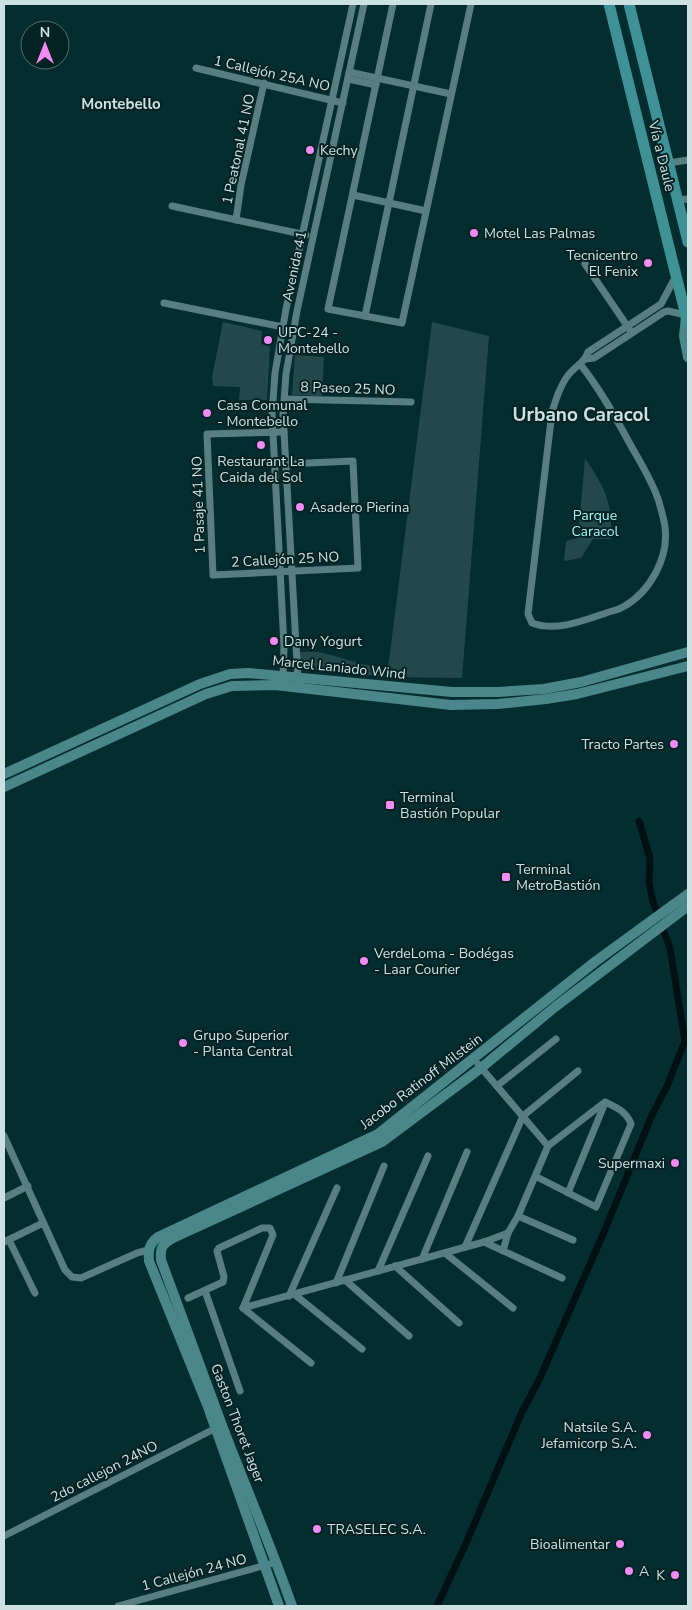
<svg xmlns="http://www.w3.org/2000/svg" width="692" height="1610" font-family="'Nunito Sans',sans-serif">
<style>
.green{fill:#234849}
.lines{fill:none;stroke-linecap:round;stroke-linejoin:round}
.canal{stroke:#001113;stroke-width:7}
.street{stroke:#587e80;stroke-width:7}
.secondary{stroke:#4b878a;stroke-width:10}
.primary{stroke:#3e9194;stroke-width:11}
.poi-dot{fill:#f18af4;stroke:#052223;stroke-width:2}
.labels{text-anchor:middle;stroke-width:4;stroke-linejoin:round;paint-order:stroke}
.street-label{font-size:14px;fill:#cde1e2;stroke:#052223}
.poi-label{font-size:14px;fill:#cde1e2;stroke:#052223;text-anchor:start}
.park-label{font-size:14px;fill:#9ef6fa;stroke:#052223}
.neighbourhood-label{font-size:15px;font-weight:bold;fill:#cde1e2;stroke:#052223}
.district-label{font-size:19px;font-weight:bold;fill:#cde1e2;stroke:#052223}
</style>
<rect width="100%" height="100%" fill="#042d2f"/>
<g class="green">
<polygon points="223,322 262,331 261,344 270,346 267,400 239,400 240,387 213,386 212,377"/>
<polygon points="432,322 489,336 462,678 387,677 297,668 296,652 318,652 335,656 362,664 376,666 387,676"/>
<polygon points="295,355 324,357 322,396 292,395"/>
<path d="M585 458C605 488 613 503 611 539H593L581 558 564 561 566 541 578 538Z"/>
</g>
<g class="lines">
<polyline class="canal" points="437,1606 467,1541 522,1412 540,1378 604,1232 652,1115 667,1086 685,1041 670,948 653,902 649,883 650,858 639,821"/>
<g class="street">
<polyline points="393,4 328,309 402,323 471,4"/>
<polyline points="196,68 343,103"/>
<polyline points="349,72 451,94"/>
<polyline points="348,79 376,85"/>
<polyline points="669,163 688,160"/>
<polyline points="353,195 426,211"/>
<polyline points="678,200 688,199"/>
<polyline points="172,206 306,235"/>
<polyline points="236,220 241,185 264,83"/>
<polyline points="585,264 630,330"/>
<polyline points="164,303 283,327"/>
<polyline points="365,316 431,4"/>
<polyline points="586,359 594,358 664,312 668,311 686,315"/>
<path d="M580 364C600 389 615 416 630 444 640 462 653 482 659 502 661 510 664 519 665 527 669 558 650 592 623 607 618 610 611 611 606 613 583 621 555 632 532 623L528 614 552 412C556 399 561 383 570 373 577 365 585 362 588 352L661 304 676 276"/>
<polyline points="285,399 411,402"/>
<polyline points="284,432 207,434 213,575 358,568 353,461 286,464"/>
<polyline points="283,680 284,646 272,414 275,373 286,309 353,4"/>
<polyline points="298,680 283,414 286,374 297,311 364,4"/>
<polyline points="478,1064 548,1146"/>
<polyline points="497,1086 556,1039"/>
<polyline points="4,1136 65,1270 72,1277 81,1278 137,1253 148,1250"/>
<polyline points="568,1193 605,1103"/>
<polyline points="4,1198 28,1186"/>
<polyline points="518,1216 573,1240"/>
<polyline points="9,1240 35,1293"/>
<polyline points="4,1242 43,1223"/>
<polyline points="484,1242 562,1278"/>
<polyline points="465,1247 523,1116 578,1071"/>
<path d="M503 1251 508 1233 518 1216 548 1146 605 1102C617 1108 626 1111 631 1124L596 1207 535 1176"/>
<polyline points="445,1253 513,1308"/>
<polyline points="422,1259 467,1152"/>
<polyline points="395,1266 459,1323"/>
<polyline points="378,1271 428,1156"/>
<polyline points="345,1280 409,1336"/>
<polyline points="336,1283 384,1166"/>
<polyline points="205,1291 240,1391"/>
<polyline points="294,1294 362,1349"/>
<polyline points="289,1296 337,1188"/>
<polyline points="188,1298 223,1282 224,1277 217,1251 219,1248 262,1228 270,1228 273,1235 243,1308"/>
<polyline points="243,1308 484,1242 508,1233"/>
<polyline points="243,1308 311,1363"/>
<polyline points="4,1536 216,1428"/>
<polyline points="118,1606 277,1562"/>
</g>
<g class="secondary">
<polyline points="686,316 684,336 688,357"/>
<polyline points="4,774 200,684 230,674 248,673 452,692 498,692 544,689 581,682 688,652"/>
<polyline points="4,787 206,694 232,686 275,685 451,705 498,704 546,699 577,694 688,666"/>
<path d="M279 1606 208 1407 149 1261C148 1250 149 1244 158 1237L378 1134 596 961 688 894"/>
<path d="M292 1606C271 1546 246 1488 223 1428 202 1372 182 1316 161 1260 160 1248 162 1244 173 1238L382 1142 481 1068 555 1007 688 906"/>
</g>
<g class="primary">
<polyline points="609,4 688,324"/>
<polyline points="629,4 688,242"/>
</g>
</g>
<g class="poi-dot">
<circle cx="310" cy="150" r="5"/>
<circle cx="474" cy="233" r="5"/>
<circle cx="648" cy="263" r="5"/>
<circle cx="268" cy="340" r="5"/>
<circle cx="207" cy="413" r="5"/>
<circle cx="261" cy="445" r="5"/>
<circle cx="300" cy="507" r="5"/>
<circle cx="274" cy="641" r="5"/>
<circle cx="674" cy="744" r="5"/>
<rect x="385" y="800" width="10" height="10" rx="2.5"/>
<rect x="501" y="872" width="10" height="10" rx="2.5"/>
<circle cx="364" cy="961" r="5"/>
<circle cx="183" cy="1043" r="5"/>
<circle cx="675" cy="1163" r="5"/>
<circle cx="647" cy="1435" r="5"/>
<circle cx="317" cy="1529" r="5"/>
<circle cx="620" cy="1544" r="5"/>
<circle cx="629" cy="1571" r="5"/>
<circle cx="675" cy="1575" r="5"/>
</g>
<g class="labels">
<g class="street-label">
<text transform="translate(272 73) rotate(13)" y="5">1 Callejón 25A NO</text>
<text transform="translate(238 149) rotate(-78)" y="5">1 Peatonal 41 NO</text>
<text transform="translate(662 156) rotate(76)" y="5">Vía a Daule</text>
<text transform="translate(294 266) rotate(-78)" y="5">Avenida 41</text>
<text transform="translate(348 388) rotate(2)" y="5">8 Paseo 25 NO</text>
<text transform="translate(198 505) rotate(-92)" y="5">1 Pasaje 41 NO</text>
<text transform="translate(285 559) rotate(-3)" y="5">2 Callejón 25 NO</text>
<text transform="translate(339 667) rotate(6)" y="5">Marcel Laniado Wind</text>
<text transform="translate(421 1081) rotate(-37)" y="5">Jacobo Ratinoff Milstein</text>
<text transform="translate(238 1423) rotate(69)" y="5">Gaston Thoret Jager</text>
<text transform="translate(104 1471) rotate(-27)" y="5">2do callejon 24NO</text>
<text transform="translate(194 1572) rotate(-15)" y="5">1 Callejón 24 NO</text>
</g>
<g class="poi-label">
<text x="320" y="155">Kechy</text>
<text x="484" y="238">Motel Las Palmas</text>
<text x="638" y="260" text-anchor="end">Tecnicentro<tspan x="638" dy="16">El Fenix</tspan></text>
<text x="278" y="337">UPC-24 -<tspan x="278" dy="16">Montebello</tspan></text>
<text x="217" y="410">Casa Comunal<tspan x="217" dy="16">- Montebello</tspan></text>
<text x="261" y="466" text-anchor="middle">Restaurant La<tspan x="261" dy="16">Caida del Sol</tspan></text>
<text x="310" y="512">Asadero Pierina</text>
<text x="284" y="646">Dany Yogurt</text>
<text x="664" y="749" text-anchor="end">Tracto Partes</text>
<text x="400" y="802">Terminal<tspan x="400" dy="16">Bastión Popular</tspan></text>
<text x="516" y="874">Terminal<tspan x="516" dy="16">MetroBastión</tspan></text>
<text x="374" y="958">VerdeLoma - Bodégas<tspan x="374" dy="16">- Laar Courier</tspan></text>
<text x="193" y="1040">Grupo Superior<tspan x="193" dy="16">- Planta Central</tspan></text>
<text x="665" y="1168" text-anchor="end">Supermaxi</text>
<text x="637" y="1432" text-anchor="end">Natsile S.A.<tspan x="637" dy="16">Jefamicorp S.A.</tspan></text>
<text x="327" y="1534">TRASELEC S.A.</text>
<text x="610" y="1549" text-anchor="end">Bioalimentar</text>
<text x="639" y="1576">A</text>
<text x="665" y="1580" text-anchor="end">K</text>
</g>
<g class="park-label">
<text x="595" y="520">Parque<tspan x="595" dy="16">Caracol</tspan></text>
</g>
<g class="neighbourhood-label">
<text x="121" y="109">Montebello</text>
</g>
<g class="district-label">
<text x="581" y="421">Urbano Caracol</text>
</g>
</g>
<rect width="692" height="1610" fill="none" stroke="#cde1e2" stroke-width="10"/>
<g transform="translate(45 45)"><circle r="24" fill="#052223" stroke="#556e6f"/>
<path d="M0-4L9 19L0 12L-9 19Z" fill="#f18af4"/>
<text y="-8" font-size="14" font-weight="bold" text-anchor="middle" fill="#cde1e2">N</text>
</g>
</svg>
